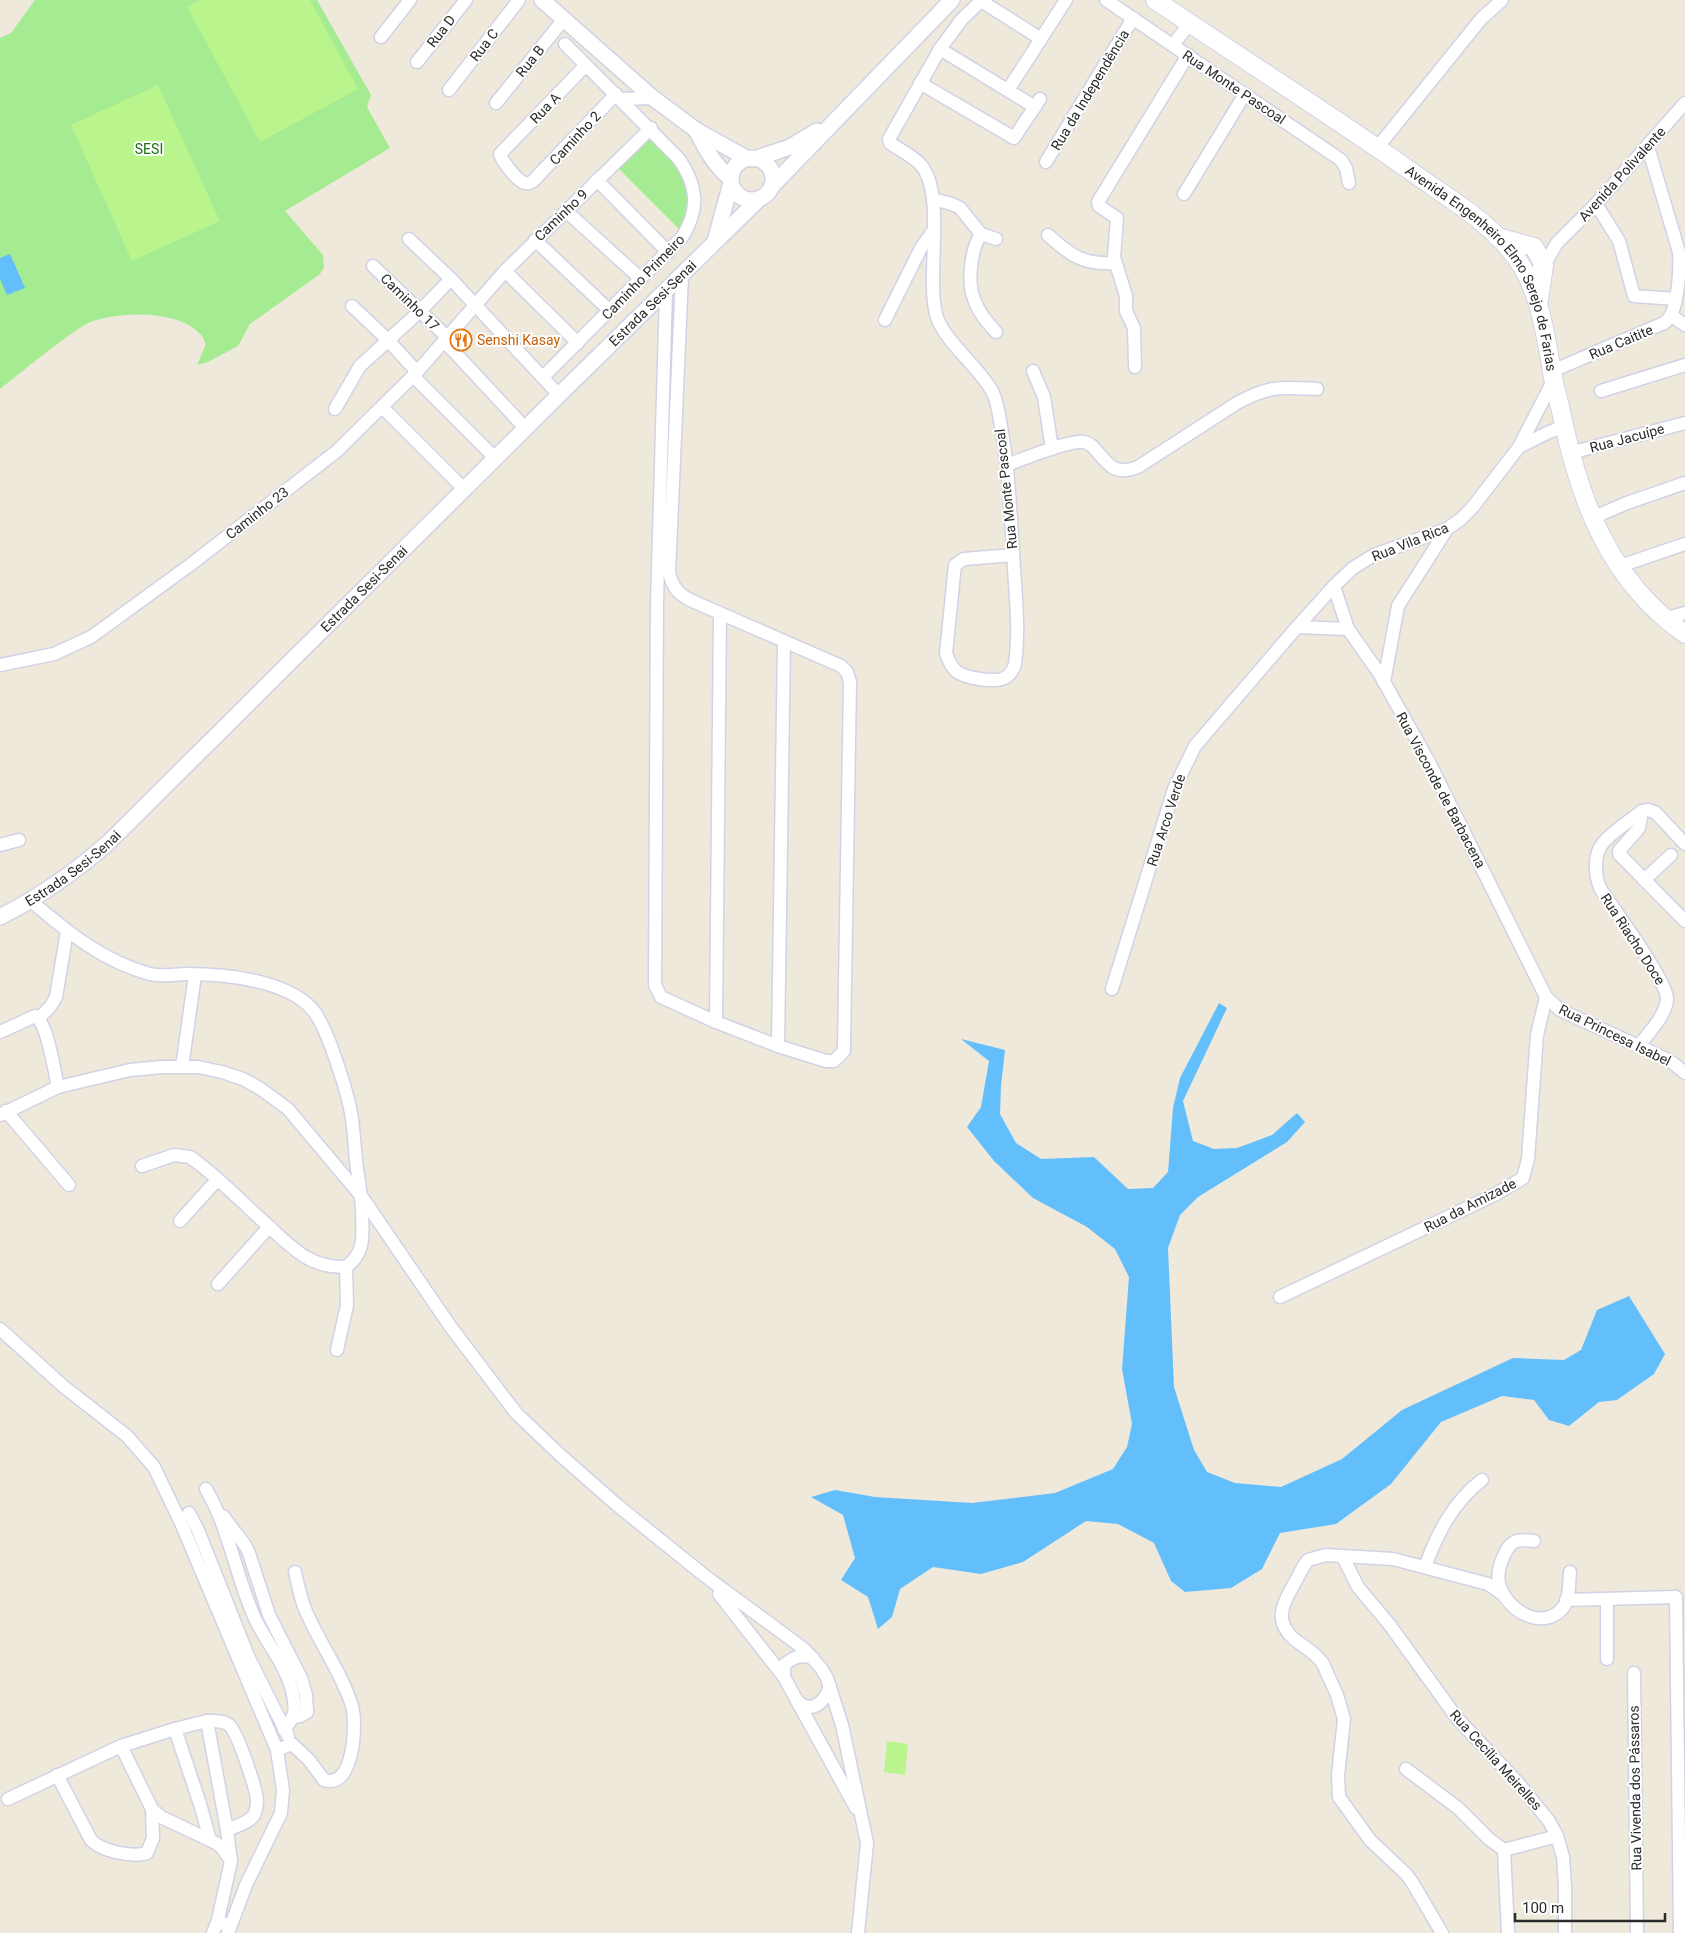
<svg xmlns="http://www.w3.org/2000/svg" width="1685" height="1933" font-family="Roboto,sans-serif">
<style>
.green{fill:#a4eb92}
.pitch{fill:#baf48d}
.water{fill:#63bffc}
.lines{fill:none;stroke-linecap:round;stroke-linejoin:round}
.minor-casing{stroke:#d1d2e6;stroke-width:15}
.tertiary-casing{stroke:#d1d2e6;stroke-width:18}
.secondary-casing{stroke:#d1d2e6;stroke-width:20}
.minor{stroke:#fff;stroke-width:12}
.tertiary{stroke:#fff;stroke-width:15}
.secondary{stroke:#fff;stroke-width:18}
.labels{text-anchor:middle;stroke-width:4;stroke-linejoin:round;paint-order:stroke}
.street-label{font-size:14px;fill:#2b2b2b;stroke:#fff}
.park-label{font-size:14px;fill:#197112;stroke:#fff}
.food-label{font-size:14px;fill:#c56008;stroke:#fff;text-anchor:start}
</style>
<rect width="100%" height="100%" fill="#efe9dc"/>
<g class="green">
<path d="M35 0H317L371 95 367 107 390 148 285 211 323 255 324 267 320 274 250 324 238 346 208 362 197 365 206 344C204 341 203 336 200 334 178 309 114 311 86 324 79 328 71 334 64 339 42 355 21 372 0 389V38L11 33Z"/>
<polygon points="650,133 686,173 689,210 679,229 617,167"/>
</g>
<g class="pitch">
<polygon points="199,0 310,0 358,89 260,142 187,7"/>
<polygon points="158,85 220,221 132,261 71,125"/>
<polygon points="887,1741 908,1744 905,1775 884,1772"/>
</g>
<g class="water">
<polygon points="10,254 25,288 7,295 0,279 0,258"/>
<polygon points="1219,1003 1227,1008 1183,1101 1193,1141 1214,1149 1237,1148 1272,1135 1297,1113 1305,1122 1287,1142 1198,1197 1180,1215 1168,1248 1174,1387 1194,1450 1207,1472 1235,1483 1281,1487 1342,1459 1402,1410 1513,1358 1564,1360 1581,1350 1597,1310 1629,1296 1665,1354 1654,1374 1617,1400 1599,1402 1569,1426 1549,1420 1534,1400 1502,1396 1441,1422 1391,1484 1336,1524 1280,1533 1262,1569 1231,1588 1185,1592 1171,1581 1154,1543 1118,1524 1086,1521 1023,1562 981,1574 933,1567 900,1589 892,1617 878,1629 868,1597 841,1580 855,1558 843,1515 811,1497 835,1490 875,1497 972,1503 1055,1493 1113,1469 1127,1447 1132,1424 1122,1369 1129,1277 1115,1249 1087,1227 1033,1198 994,1161 967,1127 981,1107 989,1061 961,1039 1005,1050 1001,1086 1000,1114 1016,1143 1041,1159 1094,1157 1128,1189 1153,1188 1168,1172 1173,1108 1180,1078"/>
</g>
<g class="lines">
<g class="minor-casing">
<g id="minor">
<path d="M982 0 962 19 940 49 889 139 890 143C900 150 913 156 921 165 946 195 926 274 936 314 942 340 980 367 993 393 999 406 1000 423 1003 438 1009 476 1011 515 1013 554 1015 590 1020 628 1015 664 1013 670 1009 677 1002 679 992 682 964 678 956 671 951 666 948 660 946 653L955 565 964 559 1013 555"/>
<polyline points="1106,0 1341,160 1346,168 1349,183"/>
<polyline points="981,1 1041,39"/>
<polyline points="381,37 410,0"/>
<polyline points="1173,45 1190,23"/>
<polyline points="940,49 1035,107"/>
<polyline points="417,62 466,0"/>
<path d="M586 65 500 154C502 161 518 182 525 183 529 184 530 183 533 181L616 94"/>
<polyline points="920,83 1014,138 1040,99"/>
<polyline points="449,90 519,0"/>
<polyline points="1008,90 1066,0"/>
<polyline points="621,99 653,98"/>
<polyline points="496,103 564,19"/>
<polyline points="1377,148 1481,19 1502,0"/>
<polyline points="1046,162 1133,18"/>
<polyline points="597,180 668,252"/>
<polyline points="1184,194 1245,94"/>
<polyline points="933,199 952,204 960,208 981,234 996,239"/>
<polyline points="1596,204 1619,241 1634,296 1676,299"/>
<polyline points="566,211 641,279"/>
<path d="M981 234C971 249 967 282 974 299 978 312 987 322 996 332"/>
<path d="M1048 235C1071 256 1084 265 1115 263"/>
<polyline points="409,239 451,279 559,395"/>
<polyline points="535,240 610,311"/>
<polyline points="373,266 448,338"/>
<polyline points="1538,269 1544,265 1557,243 1596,204 1685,103"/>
<polyline points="505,271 578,343"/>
<path d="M666 291 657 603 655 985 661 997 716 1022 778 1046 826 1061H834L844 1051V1046L850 682 847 672 841 666 690 600C677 593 673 587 669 573L682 276"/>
<polyline points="352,306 388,340 417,372"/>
<polyline points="1672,316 1685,325"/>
<polyline points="885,320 921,248 933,231"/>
<polyline points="445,342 526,429"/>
<polyline points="1135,367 1134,328 1126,311 1126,296 1114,257 1117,218 1099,206 1098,202 1188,55"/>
<polyline points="1033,371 1044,397 1052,449"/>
<path d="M1552 371 1664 323C1679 314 1680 268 1679 252L1648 147"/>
<polyline points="413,376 496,459"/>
<path d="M543 377 683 236C700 208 697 185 679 159L565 44"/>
<polyline points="1601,391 1685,365"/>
<polyline points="382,407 464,489"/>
<polyline points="335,409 360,366 420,311 451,279"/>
<polyline points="1519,447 1547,433 1564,426"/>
<polyline points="1570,453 1685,423"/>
<path d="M1007 465C1023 459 1069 440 1084 442 1089 443 1091 445 1094 448 1109 465 1114 476 1138 467L1237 403C1271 385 1281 387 1317 389"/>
<polyline points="1592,518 1627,503 1685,483"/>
<polyline points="1620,566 1685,544"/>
<polyline points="1334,586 1348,629 1379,673 1430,764 1546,997 1560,1010 1658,1055 1673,1063 1685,1073"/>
<polyline points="1663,619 1685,613"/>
<polyline points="1297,627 1348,629"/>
<polyline points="0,665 54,654 91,637 190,565 337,451 417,372 505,271 651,128"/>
<polyline points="1384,682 1398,606 1447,529"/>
<polyline points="1642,811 1639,828 1619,851 1619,854 1685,921"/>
<polyline points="0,845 19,840"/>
<polyline points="1644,880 1671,855"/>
<path d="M31 901C66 931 104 962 150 974 162 977 175 974 187 974 225 974 286 980 312 1009 321 1019 326 1034 331 1046 338 1066 346 1087 350 1108 355 1130 354 1153 358 1175 360 1187 361 1197 362 1209 362 1232 367 1252 346 1267L347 1305 337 1350"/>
<polyline points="1112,989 1174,789 1195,746 1297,627 1334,586 1353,568 1374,555 1447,529 1461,519 1472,508 1519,447 1553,381"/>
<polyline points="39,1018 50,1007 56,997 67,931"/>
<polyline points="716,1022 720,614"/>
<path d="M0 1032 35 1016C48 1023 54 1071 58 1087"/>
<polyline points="778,1046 784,641"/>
<path d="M1639 1046C1648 1033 1665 1017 1667 1000 1669 983 1612 907 1600 888 1595 875 1593 855 1603 843 1611 833 1632 819 1642 811L1649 810 1656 813 1685 844"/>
<polyline points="182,1067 195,975"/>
<polyline points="6,1111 69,1185"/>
<polyline points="0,1115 58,1087 130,1070 162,1067 198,1067 222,1072 243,1079 261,1089 288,1109 362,1197 450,1326 516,1413 559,1454 617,1505 705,1576 804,1649 821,1668 827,1678 842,1725 867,1843 858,1933"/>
<path d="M142 1166 174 1155 190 1157C217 1176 241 1201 265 1223 291 1246 308 1268 346 1267"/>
<polyline points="180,1221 217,1180"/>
<polyline points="218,1284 269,1227"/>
<polyline points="1280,1297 1496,1194 1523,1178 1528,1159 1537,1035 1546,997"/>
<polyline points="0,1329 63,1386 127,1436 154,1467 181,1523 277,1750 283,1790 281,1813 246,1885 228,1933"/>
<path d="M206 1489C230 1530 236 1578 256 1621 268 1645 288 1668 293 1695 297 1712 294 1717 284 1730"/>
<polyline points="189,1513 198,1530 248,1656 288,1736"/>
<polyline points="223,1516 245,1545 249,1553 269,1615 301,1678 306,1695 307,1712 300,1716 294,1717"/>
<path d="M1534 1541C1520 1539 1512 1539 1505 1553 1501 1561 1497 1573 1499 1583 1504 1608 1540 1632 1562 1609 1570 1600 1569 1583 1570 1572"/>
<polyline points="1343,1557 1358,1587 1389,1624 1457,1718 1519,1784 1549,1821 1557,1836 1563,1857 1565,1886 1565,1933"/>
<path d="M1425 1567C1437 1534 1453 1502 1482 1480"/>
<polyline points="719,1594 784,1677 856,1808"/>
<polyline points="1676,1597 1680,1933"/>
<polyline points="1566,1600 1676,1597"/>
<polyline points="1607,1659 1607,1600"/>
<polyline points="1634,1673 1637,1933"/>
<path d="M784 1677V1665C794 1657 800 1654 813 1658"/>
<path d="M797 1701C812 1715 825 1702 830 1686"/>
<path d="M207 1721C214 1721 223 1720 229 1725 238 1733 256 1788 257 1800 257 1805 256 1811 254 1815 249 1823 236 1826 227 1830"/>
<polyline points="175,1729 200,1804 210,1840"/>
<path d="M277 1750 292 1744 309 1760 324 1780C354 1790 357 1724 352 1706 342 1673 318 1641 305 1609 300 1597 298 1584 295 1572"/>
<polyline points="1406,1769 1458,1808 1489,1839 1504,1850 1557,1836"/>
<path d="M57 1775 91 1840C101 1851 133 1858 147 1853L153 1838 152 1809"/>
<polyline points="8,1799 121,1746"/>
<polyline points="1504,1850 1508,1933"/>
<polyline points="230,1928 218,1920 231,1861 227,1830 207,1721 175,1729 121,1746 152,1809 161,1817 216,1843 222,1848 231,1861"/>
<polyline points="213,1933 218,1920"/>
<path d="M1442 1933 1412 1882 1406 1874 1370 1840 1339 1797 1338 1775 1344 1719 1337 1695 1323 1664C1316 1653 1304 1647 1294 1639 1273 1620 1283 1604 1294 1584 1299 1576 1302 1567 1308 1560L1326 1555 1393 1559 1488 1584 1504 1595"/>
</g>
</g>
<g class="tertiary-casing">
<g id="tertiary">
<polyline points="542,0 653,98 696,130 748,159"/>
<path d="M696 130C705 148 715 166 731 179"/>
<circle cx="752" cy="179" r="21"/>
<polyline points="754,159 790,147 817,131"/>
<polyline points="771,187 952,0"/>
<polyline points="715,241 731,183"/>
<path id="s1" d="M0 917C39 897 75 872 108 843L559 395 760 198"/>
</g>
</g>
<g class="secondary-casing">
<g id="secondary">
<path id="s2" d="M1155 0C1241 58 1328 113 1412 172 1449 199 1493 223 1519 262 1542 297 1546 341 1554 382 1556 393 1560 404 1562 416 1580 502 1610 581 1685 634"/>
<polyline points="1497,237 1534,247 1544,265 1539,300"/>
</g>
</g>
<use href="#minor" class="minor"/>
<use href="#tertiary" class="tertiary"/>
<use href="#secondary" class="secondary"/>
</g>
<defs>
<g id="restaurant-ring" transform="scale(1.125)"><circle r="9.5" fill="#fff" stroke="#e8710a" stroke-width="1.5"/><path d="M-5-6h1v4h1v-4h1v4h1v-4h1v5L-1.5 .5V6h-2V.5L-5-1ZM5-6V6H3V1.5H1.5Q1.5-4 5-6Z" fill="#e8710a"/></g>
</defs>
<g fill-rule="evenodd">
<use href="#restaurant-ring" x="461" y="340"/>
</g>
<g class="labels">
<g class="street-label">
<text transform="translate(441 31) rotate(-52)" y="5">Rua D</text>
<text transform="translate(484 45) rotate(-52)" y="5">Rua C</text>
<text transform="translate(530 61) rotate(-51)" y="5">Rua B</text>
<text transform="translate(1234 87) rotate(34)" y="5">Rua Monte Pascoal</text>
<text transform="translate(1090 90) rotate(-59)" y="5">Rua da Independência</text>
<text transform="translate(545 108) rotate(-46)" y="5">Rua A</text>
<text transform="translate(575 138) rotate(-47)" y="5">Caminho 2</text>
<text transform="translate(1622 174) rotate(-48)" y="5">Avenida Polivalente</text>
<text transform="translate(561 215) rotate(-44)" y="5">Caminho 9</text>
<text dy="5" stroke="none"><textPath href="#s2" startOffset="434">Avenida Engenheiro Elmo Serejo de Farias</textPath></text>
<text transform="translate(643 277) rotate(-46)" y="5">Caminho Primeiro</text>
<text transform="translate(410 302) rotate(44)" y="5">Caminho 17</text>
<text dy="5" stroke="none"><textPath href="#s1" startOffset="898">Estrada Sesi-Senai</textPath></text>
<text transform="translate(1621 342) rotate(-23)" y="5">Rua Caitite</text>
<text transform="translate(1627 438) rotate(-15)" y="5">Rua Jacuípe</text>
<text transform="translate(1006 489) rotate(-96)" y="5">Rua Monte Pascoal</text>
<text transform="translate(257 513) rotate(-38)" y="5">Caminho 23</text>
<text transform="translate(1410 542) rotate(-22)" y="5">Rua Vila Rica</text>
<text dy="5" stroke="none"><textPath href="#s1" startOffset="492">Estrada Sesi-Senai</textPath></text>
<text transform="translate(1441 790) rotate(62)" y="5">Rua Visconde de Barbacena</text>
<text transform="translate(1166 820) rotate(-72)" y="5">Rua Arco Verde</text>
<text dy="5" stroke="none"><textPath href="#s1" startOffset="88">Estrada Sesi-Senai</textPath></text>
<text transform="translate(1633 939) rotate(57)" y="5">Rua Riacho Doce</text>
<text transform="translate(1615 1035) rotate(26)" y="5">Rua Princesa Isabel</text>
<text transform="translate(1470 1205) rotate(-27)" y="5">Rua da Amizade</text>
<text transform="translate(1496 1760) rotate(48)" y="5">Rua Cecília Meirelles</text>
<text transform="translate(1635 1788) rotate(-91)" y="5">Rua Vivenda dos Pássaros</text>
</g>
<g class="park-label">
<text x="149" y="154">SESI</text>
</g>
<g class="food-label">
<text x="477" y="345">Senshi Kasay</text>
</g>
</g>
<path d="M1515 1913v8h150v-8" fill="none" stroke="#2b2b2b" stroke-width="2.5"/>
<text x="1522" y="1913" font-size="15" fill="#2b2b2b" stroke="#ffffff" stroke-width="4" paint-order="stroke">100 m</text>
</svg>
